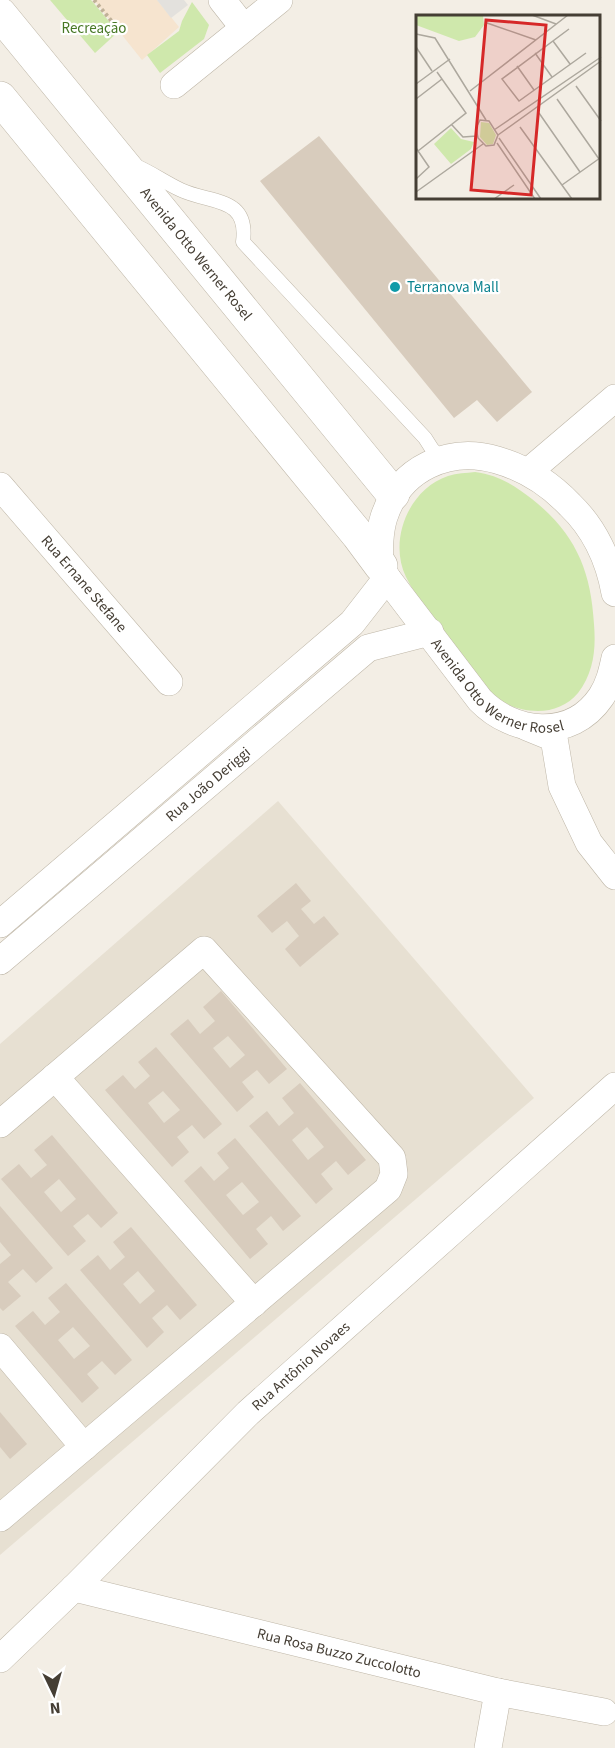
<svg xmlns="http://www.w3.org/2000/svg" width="615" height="1748" font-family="'Source Sans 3',sans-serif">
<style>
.residential{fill:#e7e0d2}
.commercial{fill:#f6e4cf}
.green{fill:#cfe8ac}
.parking{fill:#e3e1dd}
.building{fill:#d8ccbd;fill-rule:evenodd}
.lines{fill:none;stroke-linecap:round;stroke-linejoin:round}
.service-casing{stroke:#beb6a7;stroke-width:15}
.minor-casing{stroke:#beb6a7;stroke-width:28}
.tertiary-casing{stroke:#beb6a7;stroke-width:34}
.path{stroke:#c0b198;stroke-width:4;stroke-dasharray:3 3;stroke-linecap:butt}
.service{stroke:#fff;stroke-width:14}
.minor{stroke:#fff;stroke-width:27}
.tertiary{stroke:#fff;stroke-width:33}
.culture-dot{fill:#0f9aa8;stroke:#fff;stroke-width:2}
.labels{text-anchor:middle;stroke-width:4.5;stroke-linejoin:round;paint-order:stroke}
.park-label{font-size:15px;fill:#477826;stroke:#fff}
.street-label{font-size:15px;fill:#453e34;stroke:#fff}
.culture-label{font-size:15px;fill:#0d838f;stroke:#fff;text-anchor:start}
.inset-road{fill:none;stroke:#ada89e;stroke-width:1.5}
.view{fill:#d62828;fill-opacity:0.15;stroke:#d62828;stroke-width:3}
.inset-edge{fill:none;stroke:#453e34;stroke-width:3}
</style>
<rect width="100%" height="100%" fill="#f3eee5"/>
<polygon class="residential" points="278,801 534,1098 0,1555 0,1044"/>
<polygon class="commercial" points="94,0 157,0 179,27 142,60"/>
<g class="green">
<polygon points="50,0 91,0 118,32 95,53"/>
<polygon points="192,2 209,25 204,39 160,73 147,55 179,31 182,21"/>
<path d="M475 472C498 475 514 485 532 499 575 533 591 570 594 624 596 649 594 672 578 693 568 705 553 711 538 711 488 711 467 665 442 630 431 613 415 596 406 577 388 540 409 489 448 476 457 473 466 473 475 472Z"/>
</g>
<polygon class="parking" points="157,0 184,0 188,5 171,18"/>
<g class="building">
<polygon points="319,136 532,392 497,422 477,400 454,418 260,181"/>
<polygon points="296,883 311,901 301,909 314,924 324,916 339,934 300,967 285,949 299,936 287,921 272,933 257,916"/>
<path d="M221 991 287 1069 269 1084 257 1070 242 1082 254 1097 237 1112 170 1034 188 1019 200 1034 215 1021 203 1007ZM228 1036 245 1055 230 1068 213 1048Z"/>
<path d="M156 1047 222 1124 204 1139 192 1125 177 1137 189 1152 172 1167 105 1090 123 1075 135 1089 150 1076 138 1062ZM163 1091 180 1110 164 1123 148 1103Z"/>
<path d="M300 1083 366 1160 348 1175 336 1161 321 1174 333 1189 316 1204 249 1126 267 1111 279 1126 294 1113 282 1098ZM307 1127 324 1147 308 1160 292 1140Z"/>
<path d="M52 1135 118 1213 101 1228 88 1214 73 1226 86 1241 68 1256 1 1179 19 1164 31 1178 47 1165 34 1150ZM59 1179 76 1199 61 1212 44 1192Z"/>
<path d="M235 1138 301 1216 283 1231 271 1216 256 1229 268 1244 250 1259 184 1181 201 1166 214 1181 229 1168 217 1153ZM242 1182 259 1202 243 1215 226 1195Z"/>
<polygon points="0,1206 53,1268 36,1283 23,1269 8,1282 21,1296 3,1311 0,1308 0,1264 11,1255 0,1242"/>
<path d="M131 1227 197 1305 180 1320 167 1305 152 1318 164 1332 147 1348 80 1270 98 1255 110 1270 125 1257 113 1242ZM138 1271 155 1291 140 1304 123 1284Z"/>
<path d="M66 1283 132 1360 115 1375 102 1361 87 1374 99 1388 82 1403 15 1326 33 1311 45 1325 60 1312 48 1298ZM73 1327 90 1346 74 1359 58 1340Z"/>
<polygon points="0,1412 27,1444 10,1459 0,1447"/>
</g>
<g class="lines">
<g class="service-casing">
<path id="service" d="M136 166C152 173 166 183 181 190 211 204 249 196 243 242L425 438 432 449 442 459"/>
</g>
<g class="minor-casing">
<g id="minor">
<polyline points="222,0 244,28"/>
<polyline points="174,85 279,0"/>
<polyline points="528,472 615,398"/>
<path id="s1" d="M0 486 169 682"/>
<path id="s2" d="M615 593C609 560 594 528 570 505 550 484 525 468 497 460 449 446 400 468 384 517 380 529 378 553 381 566 382 570 385 575 387 578L480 700C513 734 571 741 601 697 609 685 612 672 615 658"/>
<polyline points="527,727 554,738 562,786 589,843 615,876"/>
<polyline points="0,924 352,623 387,578"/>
<path id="s3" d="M0 961 368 648 430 632"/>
<polyline points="55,1077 254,1303"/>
<polyline points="0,1124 204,950 392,1158 394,1174 388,1189 0,1518"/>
<polyline points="0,1347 84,1447"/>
<path id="s4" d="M74 1588 498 1692 604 1712"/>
<path id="s5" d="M0 1659 74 1588 248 1413 615 1086"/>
<polyline points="488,1748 498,1692"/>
</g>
</g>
<g class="tertiary-casing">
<g id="tertiary">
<path id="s6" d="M0 14 393 494"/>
<polyline points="0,98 358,535 381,566"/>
</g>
</g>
<polyline class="path" points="94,0 114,24"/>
<use href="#service" class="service"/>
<use href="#minor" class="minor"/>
<use href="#tertiary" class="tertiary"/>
</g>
<circle class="culture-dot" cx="395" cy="287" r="6"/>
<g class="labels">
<g class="park-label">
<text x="94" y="33">Recreação</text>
</g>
<g class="street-label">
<text dy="5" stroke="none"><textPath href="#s6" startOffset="310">Avenida Otto Werner Rosel</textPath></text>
<text dy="5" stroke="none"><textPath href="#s1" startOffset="129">Rua Ernane Stefane</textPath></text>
<text dy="5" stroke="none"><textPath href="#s2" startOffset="552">Avenida Otto Werner Rosel</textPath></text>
<text dy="5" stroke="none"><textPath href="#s3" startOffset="273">Rua João Deriggi</textPath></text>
<text dy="5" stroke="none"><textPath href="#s5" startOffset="420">Rua Antônio Novaes</textPath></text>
<text dy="5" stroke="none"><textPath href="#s4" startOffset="273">Rua Rosa Buzzo Zuccolotto</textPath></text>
</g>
<g class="culture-label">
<text x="407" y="292">Terranova Mall</text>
</g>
</g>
<g transform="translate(416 15)">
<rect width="184" height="184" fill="#f3eee5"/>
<path d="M0 0H67L68 10 59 22 43 26 0 10ZM65 107 73 108 80 120 77 129 71 130 64 122ZM35 113 45 124 58 127 55 134 35 149 18 129Z" fill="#cfe8ac"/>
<path class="inset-road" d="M116 0 140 9M71 8 120 25M153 14 86 64 103 86 170 38M0 19 19 23 70 105M137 26 154 49M0 32 16 56M119 38 136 62M101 51 118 75M0 69 34 44M160 71 185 106M54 76 152 0M0 84 26 64M141 84 183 144M123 98 164 157M64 105 73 106 82 120 78 130 70 131 62 123 60 113ZM36 110 47 122 61 121M104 112 156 184M78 115 185 42M82 120 185 46M83 123 125 184M81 128 119 184M0 133 13 152 0 164M2 136 50 98 21 57M146 170 184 143M0 177 67 129M78 184 98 170"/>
<path class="view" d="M70 5 130 10 115 180 55 175Z"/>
<rect width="184" height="184" class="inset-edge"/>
</g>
<g transform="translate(54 1694) rotate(175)" stroke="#ffffff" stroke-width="4.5" paint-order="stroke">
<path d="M0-4.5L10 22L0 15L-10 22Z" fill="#453e34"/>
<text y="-9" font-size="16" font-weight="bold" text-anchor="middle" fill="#453e34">N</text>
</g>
</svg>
